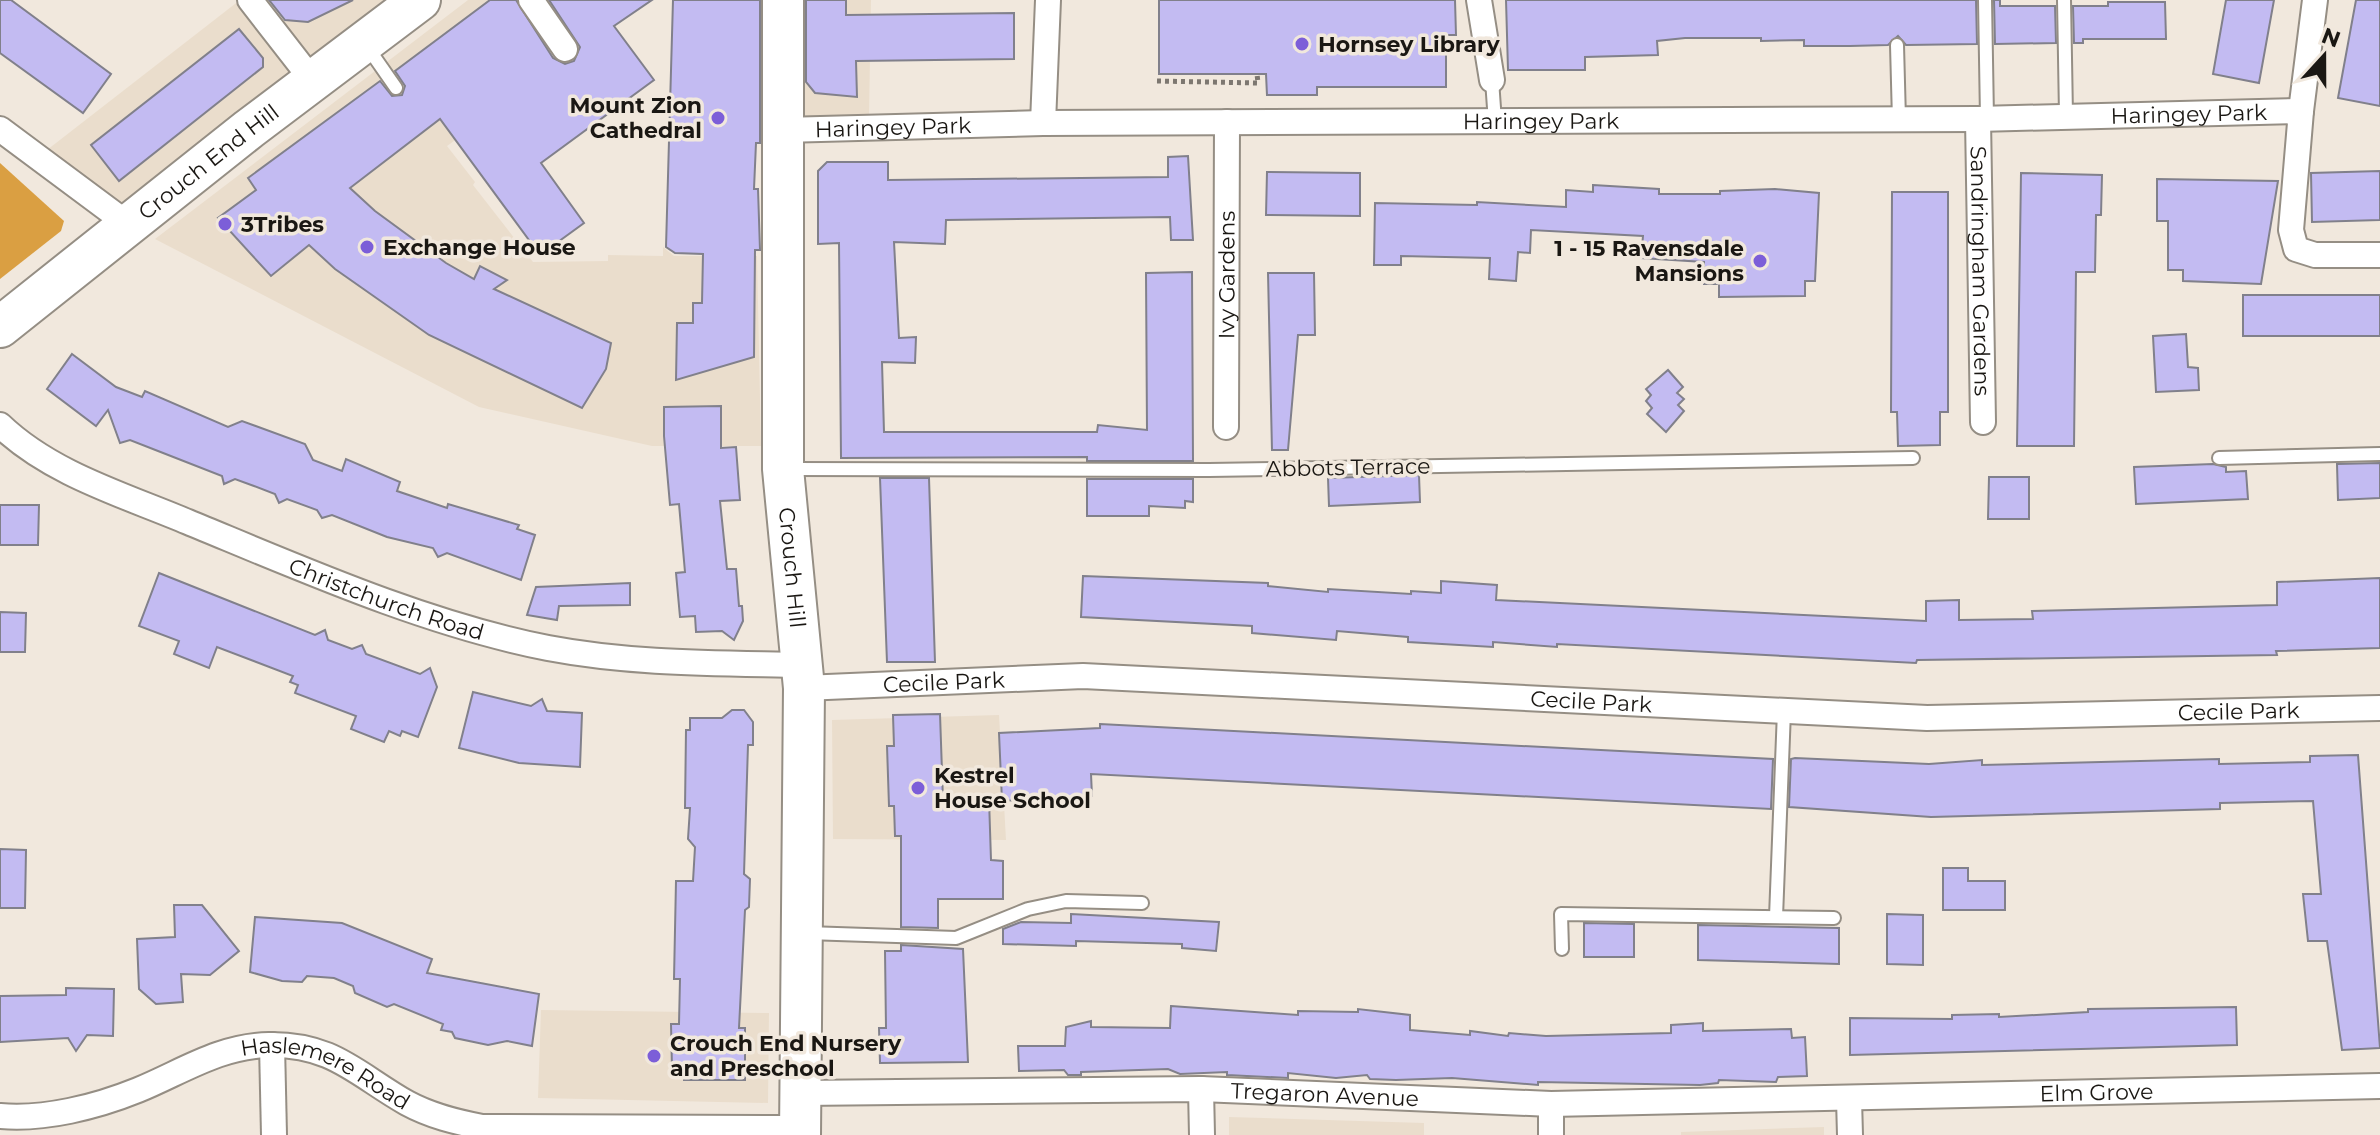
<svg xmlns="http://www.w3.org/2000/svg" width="2380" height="1135" font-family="Montserrat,sans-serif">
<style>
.built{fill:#eaddcc}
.forest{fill:#da9f42}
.building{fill:#c3bbf2;stroke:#81808b;stroke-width:2}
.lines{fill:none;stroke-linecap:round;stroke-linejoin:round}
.lane-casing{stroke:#958e84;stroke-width:16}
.street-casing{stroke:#958e84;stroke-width:28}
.primary-casing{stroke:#958e84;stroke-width:44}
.path{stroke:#7d7770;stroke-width:5;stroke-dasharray:4 4;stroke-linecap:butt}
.lane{stroke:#fff;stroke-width:12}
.street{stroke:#fff;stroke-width:24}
.primary{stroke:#fff;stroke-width:40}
.poi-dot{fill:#7c5ed8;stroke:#f1e8dd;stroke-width:3}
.labels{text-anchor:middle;stroke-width:7;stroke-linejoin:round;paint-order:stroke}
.poi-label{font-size:22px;font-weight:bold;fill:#1a1713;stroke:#f1e8dd;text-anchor:start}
.street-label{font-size:22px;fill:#1a1713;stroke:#f1e8dd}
</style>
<rect width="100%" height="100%" fill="#f1e8dd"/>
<g class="built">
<polygon points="240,0 420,0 129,225 38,157"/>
<polygon points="468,0 509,0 557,66 447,146 475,182 473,185 533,262 608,261 608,255 663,256 663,247 674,256 757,256 761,446 652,446 479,407 155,239"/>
<polygon points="796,0 871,0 869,116 795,119"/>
<polygon points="999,715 1006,840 833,839 832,720"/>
<polygon points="541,1010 769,1013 768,1103 538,1098"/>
<polygon points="1229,1117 1424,1123 1424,1135 1229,1135"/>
<polygon points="1824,1127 1824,1135 1681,1135 1681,1132"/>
</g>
<polygon class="forest" points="0,163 64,221 61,231 0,279"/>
<g class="building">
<polygon points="0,0 11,0 111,74 83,113 0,53"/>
<polygon points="269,0 353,0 308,22 285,20"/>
<polygon points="490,0 516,0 553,58 565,64 574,61 580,47 549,0 652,0 614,26 654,80 541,163 584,223 540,255 440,119 350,188 375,211 446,263 474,279 480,266 507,280 494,289 611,343 606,369 582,408 429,335 335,269 309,245 271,276 218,218 256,190 248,178 380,81 392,96 402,95 405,86 395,71"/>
<polygon points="673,0 760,0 760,143 756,143 754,189 758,189 760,250 755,250 754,357 676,380 677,323 693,323 693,303 702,303 703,254 675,253 666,247"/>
<polygon points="806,0 846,0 846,15 1014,13 1014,59 856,61 857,97 815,93 806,82"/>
<polygon points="1159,0 1455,0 1456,35 1446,35 1446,87 1317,87 1317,95 1267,95 1266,74 1159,74"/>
<polygon points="1506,0 1976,0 1977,44 1906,45 1898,36 1888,45 1850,46 1804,46 1804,40 1761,41 1761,38 1685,38 1657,41 1658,55 1585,57 1585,70 1508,70"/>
<polygon points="1994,0 2000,0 2000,6 2055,6 2056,43 1995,44"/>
<polygon points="2226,0 2274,0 2259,83 2213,74"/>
<polygon points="2356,0 2380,0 2380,106 2338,98"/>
<polygon points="2108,2 2165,2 2166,39 2083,39 2083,43 2074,43 2073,6 2108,6"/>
<polygon points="239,29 263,58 263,67 119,181 91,145"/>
<polygon points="1188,156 1193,240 1171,240 1170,217 946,220 945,244 894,242 899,338 916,337 915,363 882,362 884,432 1097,432 1098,425 1147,430 1146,273 1192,272 1193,461 1087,461 1087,457 841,458 839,243 818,244 818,171 827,162 888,162 888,180 1168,177 1168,157"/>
<polygon points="2380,171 2380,220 2312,222 2311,173"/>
<polygon points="1267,172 1360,173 1360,216 1266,215"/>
<polygon points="2021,173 2102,175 2101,215 2096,215 2095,272 2076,272 2074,446 2017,446"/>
<polygon points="2157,179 2278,181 2261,284 2183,281 2183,270 2168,270 2168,221 2157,221"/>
<polygon points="1593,185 1659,189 1659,194 1720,194 1720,191 1775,189 1819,193 1815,281 1805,281 1805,296 1719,297 1719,284 1704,284 1704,262 1641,258 1643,236 1531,230 1530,253 1518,252 1516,281 1489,279 1490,258 1401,256 1401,265 1374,265 1375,203 1477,205 1477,202 1566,207 1566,190 1593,192"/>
<polygon points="1892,192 1948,192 1948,412 1940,412 1940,445 1898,446 1897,412 1891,412"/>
<polygon points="1268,273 1314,273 1315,335 1298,335 1288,450 1272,450"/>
<rect x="2243" y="295" width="137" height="41"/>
<polygon points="2186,334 2188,367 2198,368 2199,390 2156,392 2153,336"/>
<polygon points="72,354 116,387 142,397 145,391 228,427 242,421 305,444 313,460 342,471 346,459 400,482 397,491 447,508 448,504 519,525 517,529 535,535 521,580 447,553 438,557 433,548 387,537 332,515 322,518 317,510 287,499 279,503 275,494 254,486 235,479 224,484 222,476 158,451 130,440 120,443 108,410 96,426 47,389"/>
<polygon points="1668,370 1683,387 1677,393 1684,399 1678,405 1684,411 1666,432 1647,414 1652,408 1646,401 1651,395 1646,389"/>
<polygon points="721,406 721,448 736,447 740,500 720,501 727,569 736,569 739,606 742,606 743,621 734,640 722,631 696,632 695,616 680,617 676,573 685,572 679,504 670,505 664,436 664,407"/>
<polygon points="2380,463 2380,498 2338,500 2337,464"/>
<polygon points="2213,464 2226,467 2226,472 2246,471 2248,499 2136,504 2134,467"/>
<polygon points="1419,475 1420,502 1329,506 1328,478"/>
<polygon points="1989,477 2029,477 2029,519 1988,519"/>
<polygon points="880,478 929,478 935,662 887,662"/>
<polygon points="1087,479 1193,479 1193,502 1185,501 1185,508 1149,506 1149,516 1087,516"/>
<polygon points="0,505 39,505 38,545 0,545"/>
<polygon points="159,573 315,635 325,630 328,640 352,649 362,645 366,654 420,674 430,668 437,687 418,737 402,731 400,736 389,731 384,742 351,729 356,716 295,693 298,685 290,682 293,676 217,647 209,668 174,654 179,641 139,626"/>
<polygon points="1083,576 1268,583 1268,586 1328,592 1328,589 1411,594 1411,591 1441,593 1441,581 1497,585 1496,600 1926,621 1926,601 1959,600 1959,620 2033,619 2032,611 2277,605 2277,582 2380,578 2380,648 2276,651 2277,655 1917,660 1916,663 1557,644 1557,647 1493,642 1493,647 1408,642 1408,637 1337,631 1336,640 1252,633 1252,626 1081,617"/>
<polygon points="630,583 630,605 559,606 557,620 527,615 536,587"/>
<polygon points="0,612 26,613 25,652 0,652"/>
<polygon points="473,692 531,706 542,699 547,711 582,713 580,767 519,763 459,748"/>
<polygon points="732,710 744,710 753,722 753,745 748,745 744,874 750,879 749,907 745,910 739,1028 745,1028 745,1080 684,1080 684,1069 672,1069 671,1024 679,1024 680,979 674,979 676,881 693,881 695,847 688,839 690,808 685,808 686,730 690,730 690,718 722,718"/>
<polygon points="940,714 943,800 989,799 991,860 1003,861 1003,899 938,899 938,928 901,927 901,836 895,836 894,806 889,806 887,746 894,746 893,715"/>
<polygon points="1100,724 1773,759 1771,809 1091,774 1092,796 1002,801 999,733 1100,728"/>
<polygon points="2358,755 2380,1048 2342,1050 2327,941 2308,941 2303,894 2321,894 2313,801 2220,803 2220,809 1931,817 1789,807 1791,759 1795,758 1929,764 1982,760 1982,765 2219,759 2219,764 2310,762 2310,756"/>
<polygon points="0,849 26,850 25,908 0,908"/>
<polygon points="1943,868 1968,868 1968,881 2005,881 2005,910 1943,910"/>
<polygon points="174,905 202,905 239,951 210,975 181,974 183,1002 156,1004 139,989 137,939 175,937"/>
<polygon points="1071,914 1219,922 1216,951 1182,948 1182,944 1076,941 1076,946 1003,944 1003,929 1021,922 1071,923"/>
<polygon points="1887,914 1923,915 1923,965 1887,964"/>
<polygon points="255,917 342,923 432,959 427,973 539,994 532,1046 507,1041 488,1045 455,1038 452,1032 441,1030 443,1024 394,1004 387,1007 355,993 353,986 334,978 307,976 302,982 282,981 250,972"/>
<polygon points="1584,923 1634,924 1634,957 1584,957"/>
<polygon points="1698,925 1839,928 1839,964 1698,960"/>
<polygon points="901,945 963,949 968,1062 880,1063 879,1028 886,1028 885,951 901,951"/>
<polygon points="66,988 114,989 113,1036 87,1035 76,1051 68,1038 0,1042 0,996 66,995"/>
<polygon points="1171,1006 1298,1015 1298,1011 1358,1012 1358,1009 1410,1015 1410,1030 1470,1035 1470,1031 1508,1036 1509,1033 1546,1036 1671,1033 1671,1025 1703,1023 1703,1031 1791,1029 1792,1038 1805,1037 1807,1076 1778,1077 1776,1082 1719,1080 1718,1083 1700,1085 1538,1082 1538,1085 1452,1078 1396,1080 1370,1079 1367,1075 1336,1078 1288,1073 1288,1078 1227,1075 1227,1072 1180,1074 1168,1069 1081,1072 1081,1075 1068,1075 1064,1070 1019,1071 1018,1046 1065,1046 1066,1027 1091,1021 1091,1027 1170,1028"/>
<polygon points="2236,1007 2237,1045 1850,1055 1850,1018 1952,1019 1952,1015 1999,1014 1999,1017 2088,1012 2088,1009"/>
</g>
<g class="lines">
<g class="lane-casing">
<g id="lane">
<polyline points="1985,0 1987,118"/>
<polyline points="2064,0 2066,115"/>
<polyline points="366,45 396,88"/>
<polyline points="1897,45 1899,120"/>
<polyline points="1492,80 1495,122"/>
<polyline points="2219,458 2380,454"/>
<polyline points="790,469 1209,470 1913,458"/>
<polyline points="1776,917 1784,711"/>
<polyline points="807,933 956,938 1028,909 1066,901 1142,903"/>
<polyline points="1562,949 1561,914 1834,918"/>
</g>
</g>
<g class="street-casing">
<g id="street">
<polyline points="250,0 313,81"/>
<polyline points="531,0 565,49"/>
<polyline points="1479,0 1492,80"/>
<polyline points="2315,0 2301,111 2291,230 2296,249 2315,255 2380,255"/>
<path id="s1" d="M1978 119 1983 422"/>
<polyline points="1043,123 1048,0"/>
<polyline points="0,129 129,225"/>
<path id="s2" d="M783 130 1043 123 1978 119 2301 111"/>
<path id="s3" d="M0 425C51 474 124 495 188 522 302 569 426 624 548 648 632 664 717 663 802 665"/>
<path id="s4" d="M1226 427 1227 122"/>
<path id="s5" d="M804 688 1083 676 1927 718 2380 708"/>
<polyline points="272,1045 274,1135"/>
<polyline points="1201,1089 1202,1135"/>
<path id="s6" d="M801 1093 1201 1089 1551 1104 2380 1086"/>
<polyline points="1849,1099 1850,1135"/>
<path id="s7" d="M0 1116C44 1120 96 1107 138 1090 182 1072 219 1046 269 1045 333 1044 356 1074 407 1103 431 1116 456 1122 482 1127L801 1128"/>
<polyline points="1551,1135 1551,1104"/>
</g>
</g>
<g class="primary-casing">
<g id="primary">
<path id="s8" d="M783 0V469L804 688 800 1135"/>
<path id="s9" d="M0 327 249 129 420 0"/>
</g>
</g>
<polyline class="path" points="1157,81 1258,83 1257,74"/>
<use href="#lane" class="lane"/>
<use href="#street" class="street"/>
<use href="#primary" class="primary"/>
</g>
<g class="poi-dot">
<circle cx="1302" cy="44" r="8"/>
<circle cx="718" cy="118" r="8"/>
<circle cx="225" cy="224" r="8"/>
<circle cx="367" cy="247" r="8"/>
<circle cx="1760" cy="261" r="8"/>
<circle cx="918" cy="788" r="8"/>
<circle cx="654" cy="1056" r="8"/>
</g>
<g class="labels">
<g class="poi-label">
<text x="1318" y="52">Hornsey Library</text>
<text x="702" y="113" text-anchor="end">Mount Zion<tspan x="702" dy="25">Cathedral</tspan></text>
<text x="241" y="232">3Tribes</text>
<text x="383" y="255">Exchange House</text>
<text x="1744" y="256" text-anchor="end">1 - 15 Ravensdale<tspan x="1744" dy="25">Mansions</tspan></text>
<text x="934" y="783">Kestrel<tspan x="934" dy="25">House School</tspan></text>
<text x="670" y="1051">Crouch End Nursery<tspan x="670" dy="25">and Preschool</tspan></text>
</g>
<g class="street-label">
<text dy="8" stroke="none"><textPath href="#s2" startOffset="1406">Haringey Park</textPath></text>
<text dy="8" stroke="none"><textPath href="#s2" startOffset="758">Haringey Park</textPath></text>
<text dy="8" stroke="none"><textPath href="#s2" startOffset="110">Haringey Park</textPath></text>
<text dy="8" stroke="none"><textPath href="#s9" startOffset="266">Crouch End Hill</textPath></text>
<text dy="8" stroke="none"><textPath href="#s1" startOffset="152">Sandringham Gardens</textPath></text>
<text dy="8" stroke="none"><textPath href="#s4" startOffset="152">Ivy Gardens</textPath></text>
<text transform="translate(1348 467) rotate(-1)" y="8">Abbots Terrace</text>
<text dy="8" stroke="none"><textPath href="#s8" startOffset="568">Crouch Hill</textPath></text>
<text dy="8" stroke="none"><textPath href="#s3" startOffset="426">Christchurch Road</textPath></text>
<text dy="8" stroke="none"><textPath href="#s5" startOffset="140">Cecile Park</textPath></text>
<text dy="8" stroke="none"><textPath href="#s5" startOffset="788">Cecile Park</textPath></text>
<text dy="8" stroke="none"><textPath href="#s5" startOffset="1436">Cecile Park</textPath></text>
<text dy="8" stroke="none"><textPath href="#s7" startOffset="344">Haslemere Road</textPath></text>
<text dy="8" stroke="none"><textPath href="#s6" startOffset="1296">Elm Grove</textPath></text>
<text dy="8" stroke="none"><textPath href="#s6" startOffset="524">Tregaron Avenue</textPath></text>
</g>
</g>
<g transform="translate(2324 56) rotate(21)" stroke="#f1e8dd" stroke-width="6" paint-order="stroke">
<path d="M0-6L14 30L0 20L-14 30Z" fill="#1a1713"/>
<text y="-12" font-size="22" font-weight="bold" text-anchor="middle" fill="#1a1713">N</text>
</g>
</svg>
